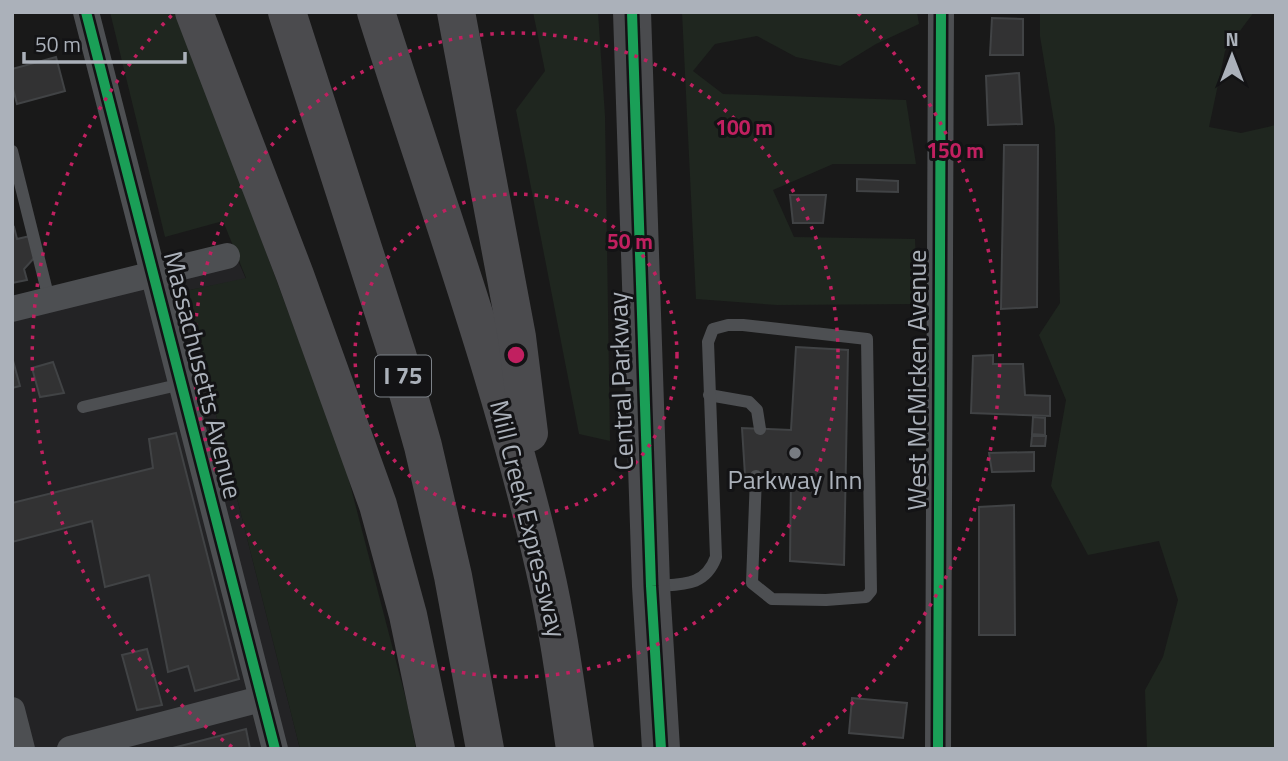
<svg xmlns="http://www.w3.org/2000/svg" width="1288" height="761" font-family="'Titillium Web',sans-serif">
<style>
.built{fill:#232325}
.green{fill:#1f261f}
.building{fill:#323233;stroke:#414345;stroke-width:2}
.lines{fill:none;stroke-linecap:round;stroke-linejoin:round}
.service{stroke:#4d4f52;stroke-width:12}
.minor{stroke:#4d4f52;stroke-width:26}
.primary{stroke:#4a4b4e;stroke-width:38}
.motorway{stroke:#4b4b4e;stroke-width:38}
.cycleway-casing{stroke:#131315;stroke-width:15}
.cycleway{stroke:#1a9f57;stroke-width:10}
.ring{fill:none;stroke:#c12060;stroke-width:3.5;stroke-dasharray:3.5 7}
.poi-dot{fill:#787c82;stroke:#131315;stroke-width:2.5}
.labels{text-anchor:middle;stroke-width:6;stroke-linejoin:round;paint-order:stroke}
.shield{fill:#131315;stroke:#7d8288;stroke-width:2}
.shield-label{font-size:24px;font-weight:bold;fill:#abb1ba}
.street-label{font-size:26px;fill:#abb1ba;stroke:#131315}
.poi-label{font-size:26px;fill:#abb1ba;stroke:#131315}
.centre{fill:#c12060;stroke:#131315;stroke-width:3.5}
.ring-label{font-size:21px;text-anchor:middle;font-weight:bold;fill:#c12060;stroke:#131315;stroke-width:6;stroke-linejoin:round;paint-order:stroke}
</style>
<rect width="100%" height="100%" fill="#191919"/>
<polygon class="built" points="235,254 246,279 185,291 300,749 12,749 12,311"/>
<g class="green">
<polygon points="110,12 177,12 345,465 408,707 416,749 300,749 185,291 246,278 223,221 165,237"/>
<polygon points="533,12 598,12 605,116 610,441 579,434 516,110 545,71"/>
<polygon points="682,12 917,12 919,24 876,44 840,66 796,57 757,36 715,44 693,71 723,94 906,100 916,164 833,164 773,190 794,237 915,239 918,304 777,305 696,299"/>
<polygon points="1040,12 1254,12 1225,51 1209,127 1241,133 1276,125 1276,749 1147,749 1145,690 1163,657 1178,600 1159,541 1088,555 1051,486 1066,400 1039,335 1060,303 1055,128 1040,36"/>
</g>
<g class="building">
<polygon points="992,18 1023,19 1023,55 990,55"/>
<polygon points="56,57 65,91 17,104 12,85 12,69"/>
<polygon points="1019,73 1022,124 988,125 986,76"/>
<polygon points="1004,145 1038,145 1037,307 1001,309"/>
<polygon points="857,179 898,181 898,192 857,191"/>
<polygon points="790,195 826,195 823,223 793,223"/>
<polygon points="14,227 17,239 30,236 36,256 24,269 27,280 12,283 12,228"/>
<polygon points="796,347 848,350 844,565 790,561 791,478 745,475 742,428 791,430"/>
<polygon points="993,355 993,364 1023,364 1025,395 1050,396 1050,416 971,413 973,356"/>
<polygon points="12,357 20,386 12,388"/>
<polygon points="53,362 64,393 40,397 32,368"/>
<polygon points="1033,417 1045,418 1045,435 1032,434"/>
<polygon points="176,433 239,679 195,691 188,666 168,672 149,575 105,587 92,521 12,542 12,503 153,468 149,439"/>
<polygon points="1032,436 1046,436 1045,446 1031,446"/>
<polygon points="1034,452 1034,471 992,472 989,453"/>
<polygon points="1014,505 1015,635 979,635 979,507"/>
<polygon points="147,649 162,705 137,710 122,655"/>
<polygon points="852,698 907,703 903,738 849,733"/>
<polygon points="246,729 250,749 169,749"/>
</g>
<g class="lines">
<g class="service">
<polyline points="12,151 49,299"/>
<polyline points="709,395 749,402 757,410 760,429"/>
<polyline points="83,407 182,384"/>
<path d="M655 586C682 584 705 587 716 557L708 342 713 329 728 325H743L867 339 871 591 866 597 826 600 772 599 752 583 756 476"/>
</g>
<g class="minor">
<polyline points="86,12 275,749"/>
<polyline points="12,309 227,256"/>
<polyline points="12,710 22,749"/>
<polyline points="70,749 261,699"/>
<polyline points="938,749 941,12"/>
</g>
<polyline class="primary" points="632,12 651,586 661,749"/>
<g class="motorway">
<polyline points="194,12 295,275 378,505 408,615 436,749"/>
<polyline points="287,12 397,354 423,446 453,576 485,749"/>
<path d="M376 12C434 196 501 377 544 566 558 626 566 688 575 749"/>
<polyline points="456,12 517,337 529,433"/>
</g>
<g class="cycleway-casing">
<g id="cycleway">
<polyline points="86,12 275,749"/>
<polyline points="632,12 651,586 661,749"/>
<polyline points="938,749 941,12"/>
</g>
</g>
<use href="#cycleway" class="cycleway"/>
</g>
<g class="ring">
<circle cx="516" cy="355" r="161"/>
<circle cx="516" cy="355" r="322"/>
<path d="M232 747A484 484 0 0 1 174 13M858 13A484 484 0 0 1 800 747"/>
</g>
<circle class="poi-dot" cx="795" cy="453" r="7"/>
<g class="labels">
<rect class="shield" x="375" y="355.5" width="56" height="41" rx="5"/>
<g class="shield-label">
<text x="403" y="384">I 75</text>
</g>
<g class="street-label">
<text transform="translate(203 375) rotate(76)" y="9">Massachusetts Avenue</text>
<text transform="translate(917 380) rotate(-90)" y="9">West McMicken Avenue</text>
<text transform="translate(621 381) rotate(-92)" y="9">Central Parkway</text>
<text transform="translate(528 519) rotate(76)" y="9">Mill Creek Expressway</text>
</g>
<g class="poi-label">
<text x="795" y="489">Parkway Inn</text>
</g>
</g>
<circle cx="516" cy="355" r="10" class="centre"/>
<g class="ring-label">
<text x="744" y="135">100 m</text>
<text x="955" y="158">150 m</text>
<text x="630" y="249">50 m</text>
</g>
<rect width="1288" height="761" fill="none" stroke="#abb1ba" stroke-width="28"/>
<g transform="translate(1232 56)" stroke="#131315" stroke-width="5" paint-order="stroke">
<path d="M0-5L12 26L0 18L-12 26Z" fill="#abb1ba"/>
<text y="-10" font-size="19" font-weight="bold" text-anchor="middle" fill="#abb1ba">N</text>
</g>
<path d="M24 52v10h161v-10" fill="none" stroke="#abb1ba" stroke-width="3.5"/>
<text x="35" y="52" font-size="21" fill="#abb1ba" stroke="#131315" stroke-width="5" paint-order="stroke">50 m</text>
</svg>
